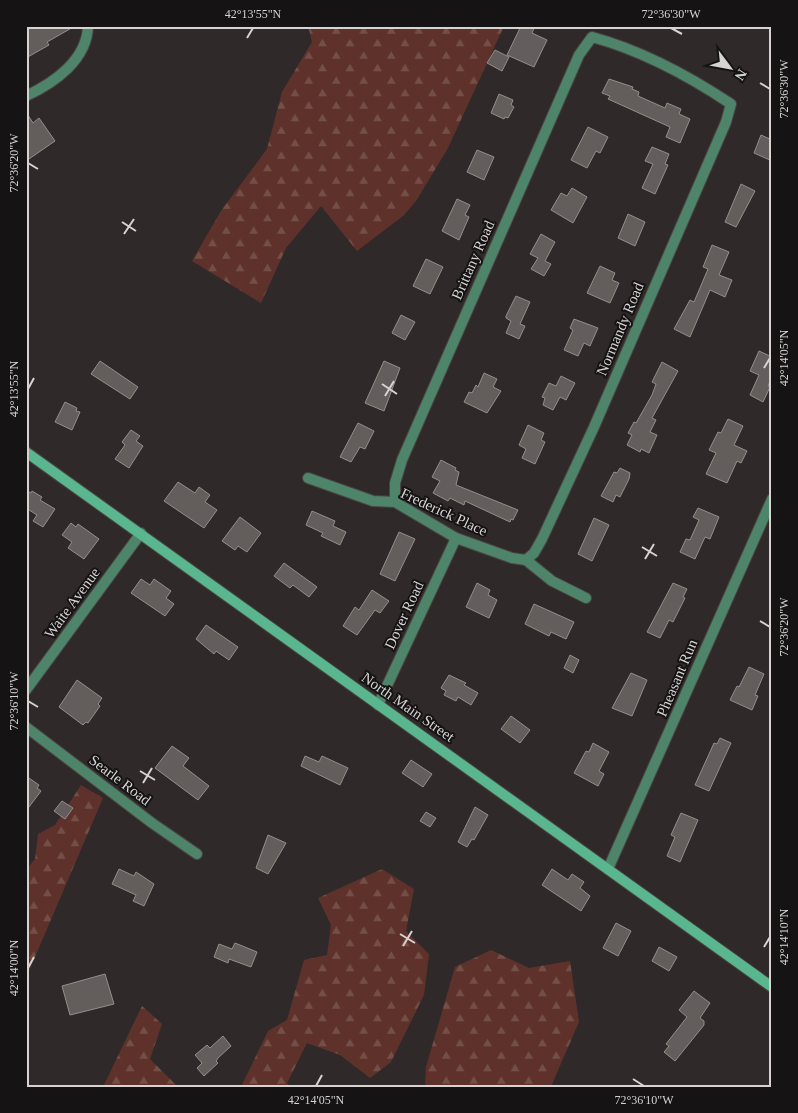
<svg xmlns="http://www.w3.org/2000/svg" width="798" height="1113" font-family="Georgia,serif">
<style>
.forest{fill:url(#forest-firs)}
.building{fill:#635e5c;stroke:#948e8d}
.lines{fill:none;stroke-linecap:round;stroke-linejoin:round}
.street-casing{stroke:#4a4544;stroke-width:12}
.secondary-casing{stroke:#4a4544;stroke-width:12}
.street{stroke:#4d846a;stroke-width:10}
.secondary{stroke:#59b68e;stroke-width:10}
.ticks{fill:none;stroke:#d6d3d2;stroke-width:2}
.labels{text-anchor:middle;stroke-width:4;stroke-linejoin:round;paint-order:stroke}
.street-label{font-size:15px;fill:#d6d3d2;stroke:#151313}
.neatline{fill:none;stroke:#d6d3d2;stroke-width:2}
.ticks-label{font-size:12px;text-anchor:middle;fill:#d6d3d2}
</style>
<defs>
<pattern id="forest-firs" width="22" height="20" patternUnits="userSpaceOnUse" patternTransform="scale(1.25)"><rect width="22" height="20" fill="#5e322a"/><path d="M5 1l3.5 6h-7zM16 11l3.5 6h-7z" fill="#744f48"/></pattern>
</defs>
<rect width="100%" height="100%" fill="#2f2a29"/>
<g class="forest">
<polygon points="308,26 504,26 448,148 416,201 403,216 357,251 321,206 286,248 261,303 192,261 221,211 267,149 282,92 312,42"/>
<polygon points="81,785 103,798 26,978 26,870 35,859 38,834 55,825"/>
<polygon points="382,869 414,889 406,931 429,954 424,995 391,1062 370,1078 340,1055 307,1043 287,1083 291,1087 241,1087 268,1031 287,1020 304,960 327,955 331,925 318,898"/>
<polygon points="491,950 529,968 570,961 579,1022 552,1084 549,1087 425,1087 426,1067 455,967"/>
<polygon points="142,1006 162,1024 150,1059 178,1087 103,1087"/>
</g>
<g class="building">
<polygon points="26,26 75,26 47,42 49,45 26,58"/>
<polygon points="521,26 535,26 532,33 547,40 534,67 507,55"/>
<polygon points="495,50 509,57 502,71 487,63"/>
<polygon points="609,79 633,87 632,89 639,92 638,96 665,108 667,103 681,109 679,114 690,119 680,143 666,137 670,127 608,99 610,96 602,93"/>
<polygon points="499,94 513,100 511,105 514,107 508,118 505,117 504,119 491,113"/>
<polygon points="26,112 33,123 39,118 55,141 26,161"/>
<polygon points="588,127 608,137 600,153 596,151 587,168 571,160"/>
<polygon points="761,135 772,140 772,161 754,153"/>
<polygon points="652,147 669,154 665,164 668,165 655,194 642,188 653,164 645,161"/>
<polygon points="477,150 494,157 484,180 467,172"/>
<polygon points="741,184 755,191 736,227 725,222"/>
<polygon points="572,188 587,197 573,223 551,210 561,193 567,196"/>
<polygon points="457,199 470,205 465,215 469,217 459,240 442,231"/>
<polygon points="628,214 645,222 635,246 618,238"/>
<polygon points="541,234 555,242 545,261 551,264 544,276 531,269 538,258 530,254"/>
<polygon points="712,245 729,252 719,275 732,280 725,297 710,290 690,337 674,329 690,300 694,302 708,269 703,267"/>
<polygon points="426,259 443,267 430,294 413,286"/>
<polygon points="600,266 615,273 612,280 619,283 610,303 587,293"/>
<polygon points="516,296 530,302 520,324 525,326 519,339 506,333 511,321 506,318 506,316"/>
<polygon points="401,315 415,322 405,340 392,333"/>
<polygon points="574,319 598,328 590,346 584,343 578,356 564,350 573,330 570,328"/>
<polygon points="759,351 772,357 772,377 768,386 770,387 763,402 750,395 759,375 750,371"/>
<polygon points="100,361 138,387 130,399 91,374"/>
<polygon points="384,361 400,368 384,411 365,403"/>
<polygon points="662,362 678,371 652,418 656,420 650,432 657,435 649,453 641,449 640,452 627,445 632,435 628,433 634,422 636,423 652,395 656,384 652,382"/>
<polygon points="484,373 497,379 493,387 501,391 487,413 464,402 469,392 472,393 476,385 478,387"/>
<polygon points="561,376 575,383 566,400 560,397 553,410 543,405 545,398 542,397 549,383 556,386"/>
<polygon points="65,402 77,408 76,411 80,412 72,430 55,422"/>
<polygon points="728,419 743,426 734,445 747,451 741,463 737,461 727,483 706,474 716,453 709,450 718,432 721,433"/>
<polygon points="358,423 374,431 365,449 360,447 351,462 340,457"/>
<polygon points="528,425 544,433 541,440 545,442 535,464 522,458 526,449 519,445"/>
<polygon points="131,430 140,436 136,441 143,446 129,468 115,459 125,445 122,442"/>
<polygon points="441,460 456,468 455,470 459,472 456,485 518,510 513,520 511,519 510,522 465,501 464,505 450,498 448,501 433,493 440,481 432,477"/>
<polygon points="620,468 630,473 629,479 620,497 616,495 613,502 601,496 614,472 617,473"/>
<polygon points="178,482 195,493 199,487 210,495 205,502 217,510 204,528 164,501"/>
<polygon points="26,490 31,493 32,491 42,497 40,500 55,509 43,527 33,521 37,515 26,508"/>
<polygon points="698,508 719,517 710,539 705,537 695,559 680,552 686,539 690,540 699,520 693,517"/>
<polygon points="312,511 335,521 333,526 346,532 340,545 321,536 323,533 306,525"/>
<polygon points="240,517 261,533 247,552 238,546 235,550 222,541"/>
<polygon points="594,518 609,525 592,561 578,554"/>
<polygon points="71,523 76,527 78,524 99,539 84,559 68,548 72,542 62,535"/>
<polygon points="399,532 415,539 395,581 380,574"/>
<polygon points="284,563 317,587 309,597 293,585 290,588 274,576"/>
<polygon points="141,579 150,585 154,579 171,591 166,598 174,604 165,616 131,593"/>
<polygon points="477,583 490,590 488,595 497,600 489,618 466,607"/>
<polygon points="673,583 687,589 683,597 685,598 673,622 669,620 660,638 647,632"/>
<polygon points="372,590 389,601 380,613 375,610 357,635 343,626 355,607 359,610"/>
<polygon points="534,604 574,622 566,639 551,632 549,636 525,624"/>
<polygon points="206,625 238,647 229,660 216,651 214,654 196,639"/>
<polygon points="570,655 579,660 573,673 564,668"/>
<polygon points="749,667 764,674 755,695 758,696 752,710 730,700 737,686 739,687"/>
<polygon points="631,673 647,680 632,716 612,708"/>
<polygon points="449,675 466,683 464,685 478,693 471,705 458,697 456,701 444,695 446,691 441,688"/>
<polygon points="77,680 102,698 98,704 100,706 88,723 86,722 83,725 59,707"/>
<polygon points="511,716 530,730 520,743 501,729"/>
<polygon points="720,738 731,743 709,791 695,785 714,743 717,744"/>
<polygon points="593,743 609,752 599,771 604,774 598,786 574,773 586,751 589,752"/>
<polygon points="172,746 189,758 183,766 209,786 198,800 155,768"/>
<polygon points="305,756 319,762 322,756 348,768 340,785 301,766"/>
<polygon points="411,760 432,774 423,787 402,773"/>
<polygon points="26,776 39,785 37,788 41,791 26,811"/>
<polygon points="62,801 73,808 65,819 54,811"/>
<polygon points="475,807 488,815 474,840 472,839 467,847 458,842"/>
<polygon points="426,812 436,818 430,827 420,821"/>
<polygon points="681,813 698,820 680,862 667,856 675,837 671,835"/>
<polygon points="268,835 286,843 268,874 256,868"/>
<polygon points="119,869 134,876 136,872 154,884 144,906 133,901 136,895 112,884"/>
<polygon points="552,869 568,880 572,874 584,882 580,888 590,896 581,911 542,885"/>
<polygon points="616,923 631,931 618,956 603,948"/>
<polygon points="235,943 257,952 251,967 229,959 228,963 214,957 219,944 232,949"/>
<polygon points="659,947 677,957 669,971 652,961"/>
<polygon points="105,974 114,1004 70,1015 62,986"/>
<polygon points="694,991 710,1003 700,1018 704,1021 704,1025 675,1061 664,1052 669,1046 666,1044 687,1017 679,1010"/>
<polygon points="223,1036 231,1046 218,1058 216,1061 218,1063 204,1076 197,1068 202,1063 195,1055 207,1045 210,1048"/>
</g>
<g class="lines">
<g class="street-casing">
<g id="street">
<path d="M26 96C54 83 87 60 88 26"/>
<polyline points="308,478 373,501 395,502 456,538 512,558 526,560 552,581 586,598"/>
<path d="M395 502V483L402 460 579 55 592 37C640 50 689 76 731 104L726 122 594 427 542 539 534 553 526 560"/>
<polyline points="26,690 141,533"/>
<polyline points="378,705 456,538"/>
<polyline points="26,727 152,823 197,854"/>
<polyline points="608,869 772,499"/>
</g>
</g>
<g class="secondary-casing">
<polyline id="secondary" points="26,452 772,987"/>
</g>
<use href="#street" class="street"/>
<use href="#secondary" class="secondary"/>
</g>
<path class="ticks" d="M671 28 682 34M247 38 253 28M760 83 770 89M28 163 38 169M122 222 136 231M124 234 134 219M764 368 770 358M382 384 397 394M28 389 34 378M385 396 394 381M642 547 657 556M645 559 654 544M760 621 770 627M28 701 38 707M140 771 155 780M143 783 152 768M400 934 415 943M403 946 412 931M764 947 770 937M28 968 34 957M633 1079 644 1086M316 1086 322 1075"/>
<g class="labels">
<g class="street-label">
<text transform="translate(473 260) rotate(-66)" y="5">Brittany Road</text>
<text transform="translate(620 329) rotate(-67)" y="5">Normandy Road</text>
<text transform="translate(444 512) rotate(25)" y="5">Frederick Place</text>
<text transform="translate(72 603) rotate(-54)" y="5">Waite Avenue</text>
<text transform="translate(404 615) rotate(-65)" y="5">Dover Road</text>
<text transform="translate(677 678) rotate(-67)" y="5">Pheasant Run</text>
<text transform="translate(408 707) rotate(35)" y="5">North Main Street</text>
<text transform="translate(120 780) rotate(37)" y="5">Searle Road</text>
</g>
</g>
<rect width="798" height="1113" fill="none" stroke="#151313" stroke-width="55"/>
<g transform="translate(730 68) rotate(122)" stroke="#151313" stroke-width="4" paint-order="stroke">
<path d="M0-4L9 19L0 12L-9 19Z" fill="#d6d3d2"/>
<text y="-8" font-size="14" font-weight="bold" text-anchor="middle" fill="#d6d3d2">N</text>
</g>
<rect x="28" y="28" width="742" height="1058" class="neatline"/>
<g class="ticks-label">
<text x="253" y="18">42°13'55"N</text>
<text x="671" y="18">72°36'30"W</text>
<text transform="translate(784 89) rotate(-90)" y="4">72°36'30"W</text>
<text transform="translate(14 163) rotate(-90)" y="4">72°36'20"W</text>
<text transform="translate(784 358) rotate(-90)" y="4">42°14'05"N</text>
<text transform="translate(14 389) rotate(-90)" y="4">42°13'55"N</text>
<text transform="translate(784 627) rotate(-90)" y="4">72°36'20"W</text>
<text transform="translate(14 701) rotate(-90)" y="4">72°36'10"W</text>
<text transform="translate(784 937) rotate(-90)" y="4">42°14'10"N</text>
<text transform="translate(14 968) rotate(-90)" y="4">42°14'00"N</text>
<text x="316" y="1104">42°14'05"N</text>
<text x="644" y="1104">72°36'10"W</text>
</g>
</svg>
